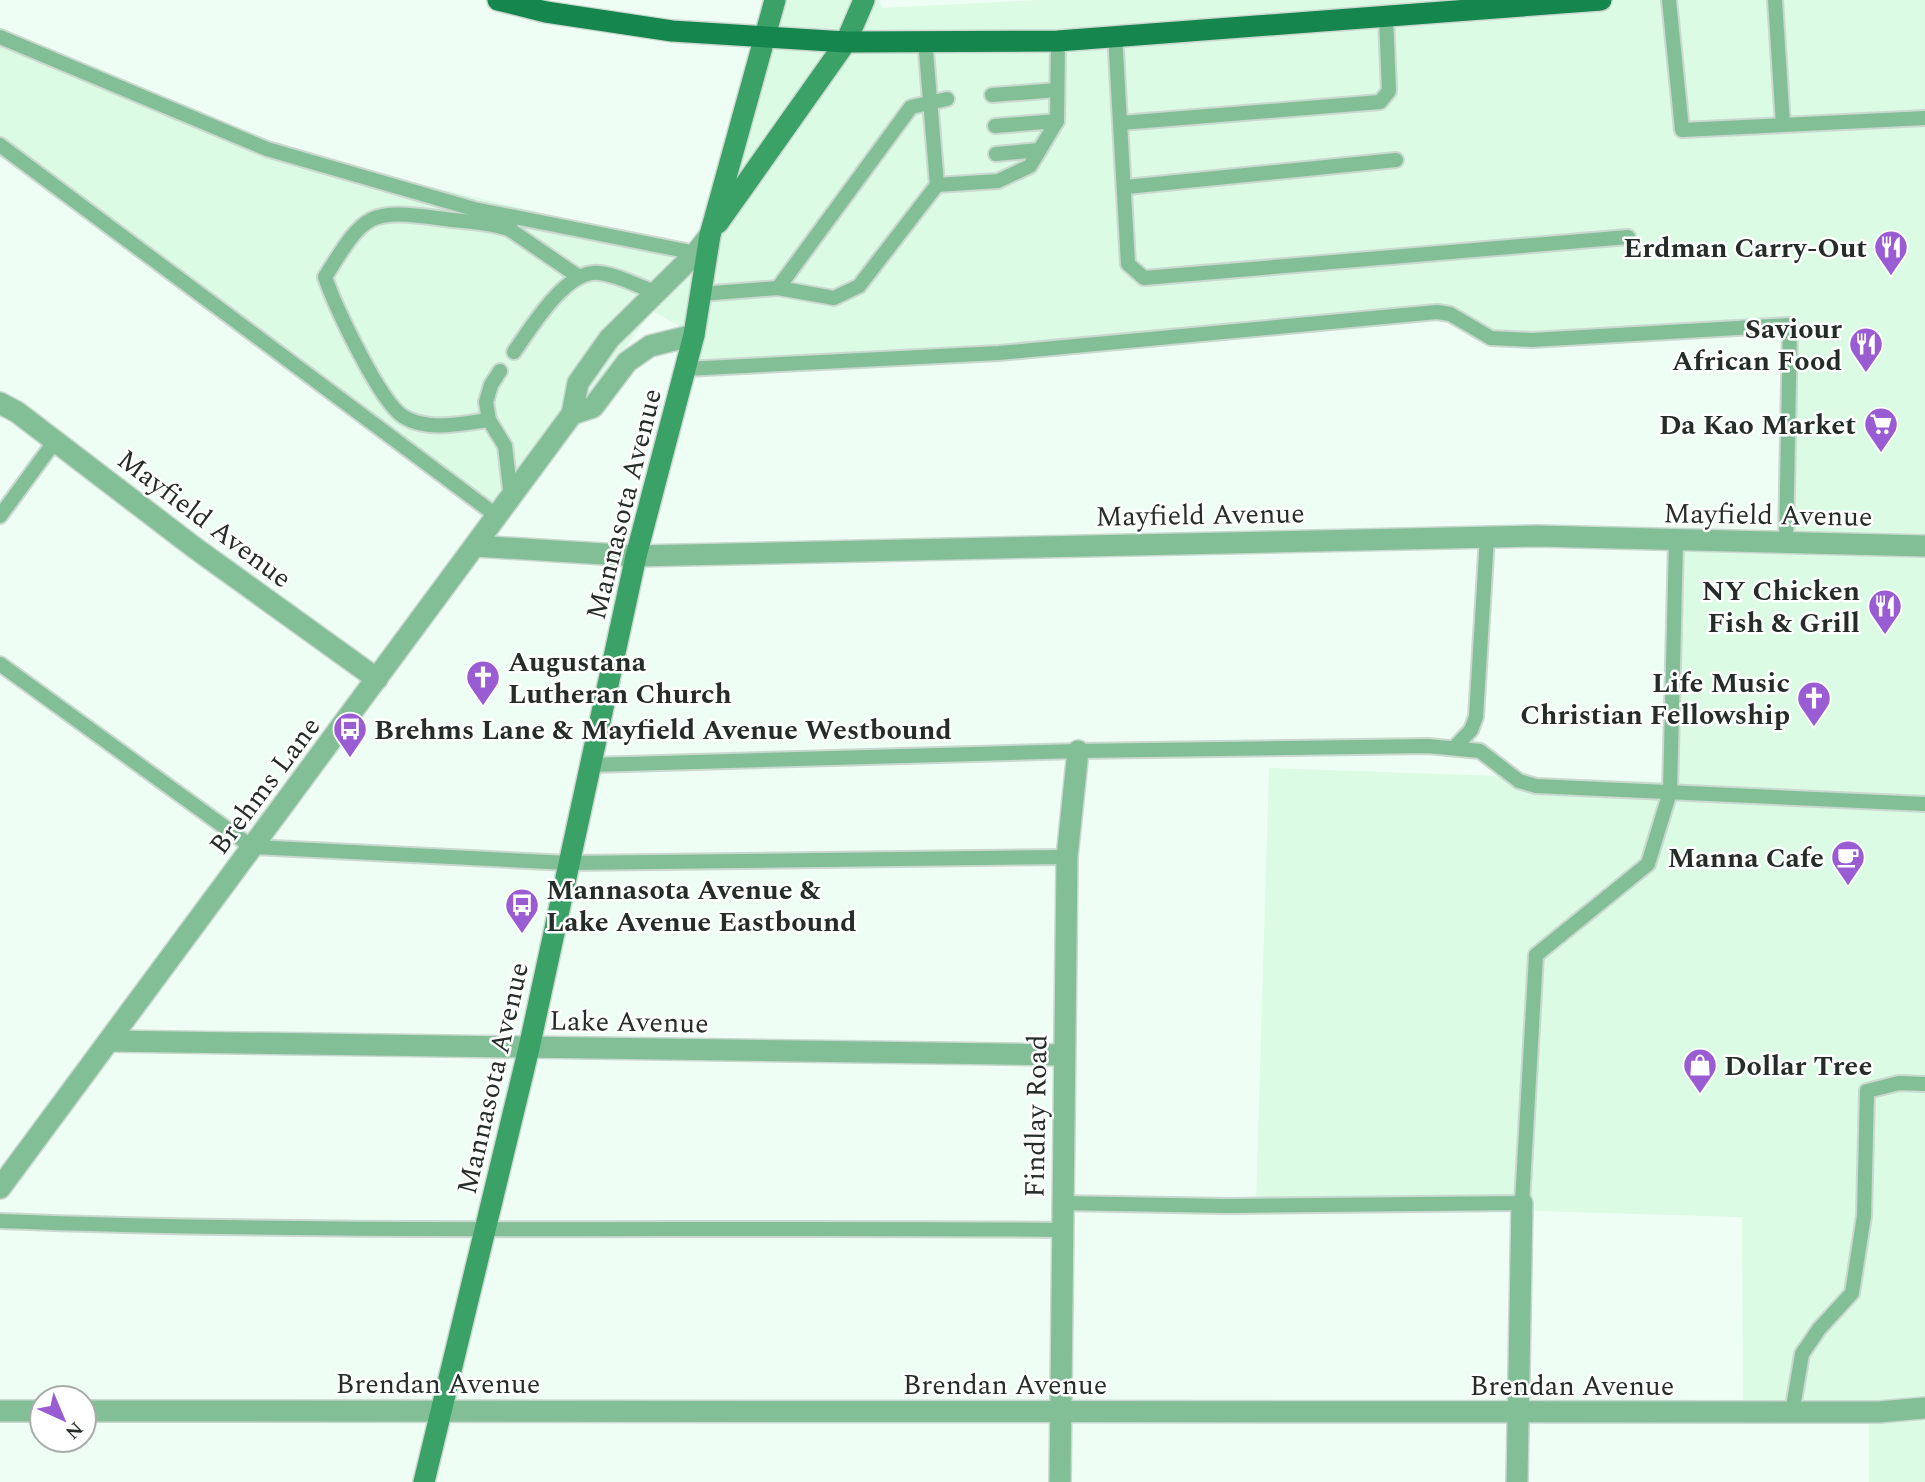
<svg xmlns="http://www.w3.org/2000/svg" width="1925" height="1482" font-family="Spectral,serif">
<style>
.built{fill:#dbfbe4}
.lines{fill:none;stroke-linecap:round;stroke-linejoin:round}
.lane-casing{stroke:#cad8cf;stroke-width:18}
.street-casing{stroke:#cad8cf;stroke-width:24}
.secondary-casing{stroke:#cad8cf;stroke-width:24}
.primary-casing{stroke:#cad8cf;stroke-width:24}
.lane{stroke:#82bf97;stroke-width:14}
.street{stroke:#82bf97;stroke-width:21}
.secondary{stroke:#3aa167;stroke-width:21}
.primary{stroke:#14864e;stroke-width:21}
.labels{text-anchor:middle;stroke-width:5;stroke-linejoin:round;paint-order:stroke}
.poi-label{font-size:28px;font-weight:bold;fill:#242d27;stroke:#fff;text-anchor:end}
.street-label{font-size:28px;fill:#242d27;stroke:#fff}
</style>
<rect width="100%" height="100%" fill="#effef4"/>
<polygon class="built" points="765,0 878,0 883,8 1038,0 1925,0 1925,1482 1869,1482 1869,1415 1743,1414 1742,1217 1256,1203 1269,768 1668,782 1681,540 1779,543 1788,323 1493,340 1435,309 683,371 691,332 652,311 506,513 0,146 0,36 300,156 711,253"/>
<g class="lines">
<g class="lane-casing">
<g id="lane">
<polyline points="1669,0 1682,130 1925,118"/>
<polyline points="1775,0 1783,125"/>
<polyline points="1115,34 1128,264 1144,278 1628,237"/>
<polyline points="0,37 267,149 474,209 696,253"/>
<polyline points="992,95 1057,90"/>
<polyline points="1121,123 1380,102 1389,91 1386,17"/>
<polyline points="995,126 1057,121"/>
<polyline points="0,145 497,516"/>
<polyline points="996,154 1039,150"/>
<polyline points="937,185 998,181 1030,166 1057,121 1058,41"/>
<polyline points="1126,187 1396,160"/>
<polyline points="511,222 509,229 579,277"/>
<polyline points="778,288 911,107 947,99"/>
<polyline points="701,294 778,288 834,298 859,286 937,185 925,39"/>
<path d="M514 352C531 328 566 269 599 273 618 275 639 286 656 293"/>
<polyline points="685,369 999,353 1437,312 1450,314 1491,338 1532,340 1790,325 1786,543"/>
<polyline points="500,371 491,385 486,402 489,420 505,446 511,497"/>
<path d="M489 420C462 423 429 432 404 417 380 403 335 306 325 277 366 211 368 209 445 219 468 222 487 222 509 229"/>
<polyline points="0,516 55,441"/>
<polyline points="0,664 252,847 568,863 1067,857"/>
<polyline points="1454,748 1471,730 1476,717 1487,537"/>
<polyline points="591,765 1078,751 1428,746 1480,751 1519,781 1536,786 1925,804"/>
<polyline points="1061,1203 1227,1206 1522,1203 1536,955 1648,864 1670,792 1676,540"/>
<path d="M0 1221C355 1235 709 1226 1064 1230"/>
<polyline points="1792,1413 1802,1354 1819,1329 1852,1293 1864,1216 1867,1091 1899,1083 1925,1084"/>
</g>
</g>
<g class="street-casing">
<g id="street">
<polyline points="0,403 17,412 195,548 377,679"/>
<polyline points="572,414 593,407 627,362 650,346 694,335"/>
<polyline points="475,546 636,556 1538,536 1925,546"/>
<polyline points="109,1041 1064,1055"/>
<polyline points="0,1188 572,414 578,383 609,339 696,253 710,235"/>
<polyline points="0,1411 42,1411"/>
<polyline points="84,1411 1879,1412 1925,1408"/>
<polyline points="1060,1482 1067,857 1078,751"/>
<polyline points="1517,1482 1522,1203"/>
</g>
</g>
<g class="secondary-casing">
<g id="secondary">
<polyline points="718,223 846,42 864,0"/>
<polyline points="424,1482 529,1048 636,556 694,335 710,235 775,0"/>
</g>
</g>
<g class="primary-casing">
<polyline id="primary" points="498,0 546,12 672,31 846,42 1058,41 1601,0"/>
</g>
<use href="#lane" class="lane"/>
<use href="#street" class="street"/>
<use href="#secondary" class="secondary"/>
<use href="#primary" class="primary"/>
</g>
<defs>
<g id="restaurant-pin" transform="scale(1.75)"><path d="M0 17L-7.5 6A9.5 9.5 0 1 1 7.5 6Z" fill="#995cd3" stroke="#fff"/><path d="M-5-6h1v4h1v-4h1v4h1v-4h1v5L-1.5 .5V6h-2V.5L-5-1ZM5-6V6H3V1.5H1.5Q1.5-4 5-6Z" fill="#fff"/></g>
<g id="supermarket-pin" transform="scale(1.75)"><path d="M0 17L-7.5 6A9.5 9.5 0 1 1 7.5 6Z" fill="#995cd3" stroke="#fff"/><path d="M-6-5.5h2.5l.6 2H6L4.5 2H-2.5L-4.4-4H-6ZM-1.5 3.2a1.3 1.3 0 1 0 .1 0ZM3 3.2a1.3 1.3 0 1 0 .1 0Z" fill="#fff"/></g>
<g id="church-pin" transform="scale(1.75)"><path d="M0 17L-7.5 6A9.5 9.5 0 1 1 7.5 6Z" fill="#995cd3" stroke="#fff"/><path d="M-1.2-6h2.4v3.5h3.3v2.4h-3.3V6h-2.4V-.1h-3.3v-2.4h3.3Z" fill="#fff"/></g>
<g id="bus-pin" transform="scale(1.75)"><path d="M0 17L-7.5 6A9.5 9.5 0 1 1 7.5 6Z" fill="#995cd3" stroke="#fff"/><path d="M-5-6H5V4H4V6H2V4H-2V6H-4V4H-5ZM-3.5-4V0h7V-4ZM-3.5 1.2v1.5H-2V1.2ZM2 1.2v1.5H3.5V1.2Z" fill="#fff"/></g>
<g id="cafe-pin" transform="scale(1.75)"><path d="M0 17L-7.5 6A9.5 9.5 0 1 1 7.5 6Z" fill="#995cd3" stroke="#fff"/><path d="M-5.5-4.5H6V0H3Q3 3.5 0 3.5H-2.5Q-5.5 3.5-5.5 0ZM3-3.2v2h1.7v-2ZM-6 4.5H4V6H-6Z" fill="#fff"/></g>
<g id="shop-pin" transform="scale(1.75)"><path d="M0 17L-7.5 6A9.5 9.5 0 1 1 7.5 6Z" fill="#995cd3" stroke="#fff"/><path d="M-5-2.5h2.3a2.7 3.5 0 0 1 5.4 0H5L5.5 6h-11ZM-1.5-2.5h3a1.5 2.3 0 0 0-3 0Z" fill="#fff"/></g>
</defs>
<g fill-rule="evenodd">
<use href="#restaurant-pin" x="1891" y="247"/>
<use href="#restaurant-pin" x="1866" y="344"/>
<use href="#supermarket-pin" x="1881" y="424"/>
<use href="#restaurant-pin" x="1885" y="606"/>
<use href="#church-pin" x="483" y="677"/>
<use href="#church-pin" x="1814" y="698"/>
<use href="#bus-pin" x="350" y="729"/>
<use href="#cafe-pin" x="1848" y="857"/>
<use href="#bus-pin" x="522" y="905"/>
<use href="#shop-pin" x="1700" y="1065"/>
</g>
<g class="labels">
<g class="poi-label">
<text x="1867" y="257">Erdman Carry-Out</text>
<text x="1842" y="338">Saviour<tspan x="1842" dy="32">African Food</tspan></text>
<text x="1856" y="434">Da Kao Market</text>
<text x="1860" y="600">NY Chicken<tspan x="1860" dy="32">Fish &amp; Grill</tspan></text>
<text x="508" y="671" text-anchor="start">Augustana<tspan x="508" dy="32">Lutheran Church</tspan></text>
<text x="1790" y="692">Life Music<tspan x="1790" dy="32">Christian Fellowship</tspan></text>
<text x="374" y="739" text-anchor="start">Brehms Lane &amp; Mayfield Avenue Westbound</text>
<text x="1824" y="867">Manna Cafe</text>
<text x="546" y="899" text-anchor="start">Mannasota Avenue &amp;<tspan x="546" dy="32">Lake Avenue Eastbound</tspan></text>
<text x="1724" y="1075" text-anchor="start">Dollar Tree</text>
</g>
<g class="street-label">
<text transform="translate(623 504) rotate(-76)" y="10">Mannasota Avenue</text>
<text transform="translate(1200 514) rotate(-1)" y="10">Mayfield Avenue</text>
<text transform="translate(1768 514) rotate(1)" y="10">Mayfield Avenue</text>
<text transform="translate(205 518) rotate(37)" y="10">Mayfield Avenue</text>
<text transform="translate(264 785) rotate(-53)" y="10">Brehms Lane</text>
<text transform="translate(629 1021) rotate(1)" y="10">Lake Avenue</text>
<text transform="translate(492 1078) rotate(-77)" y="10">Mannasota Avenue</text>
<text transform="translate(1035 1116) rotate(-89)" y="10">Findlay Road</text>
<text x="438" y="1393">Brendan Avenue</text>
<text x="1005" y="1394">Brendan Avenue</text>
<text x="1572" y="1395">Brendan Avenue</text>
</g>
</g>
<g transform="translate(63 1419) rotate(136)"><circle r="33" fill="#ffffff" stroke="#a7aba9" stroke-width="2"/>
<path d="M0-5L12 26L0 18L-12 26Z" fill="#995cd3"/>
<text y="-10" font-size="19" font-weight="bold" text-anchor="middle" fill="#242d27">N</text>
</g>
</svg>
